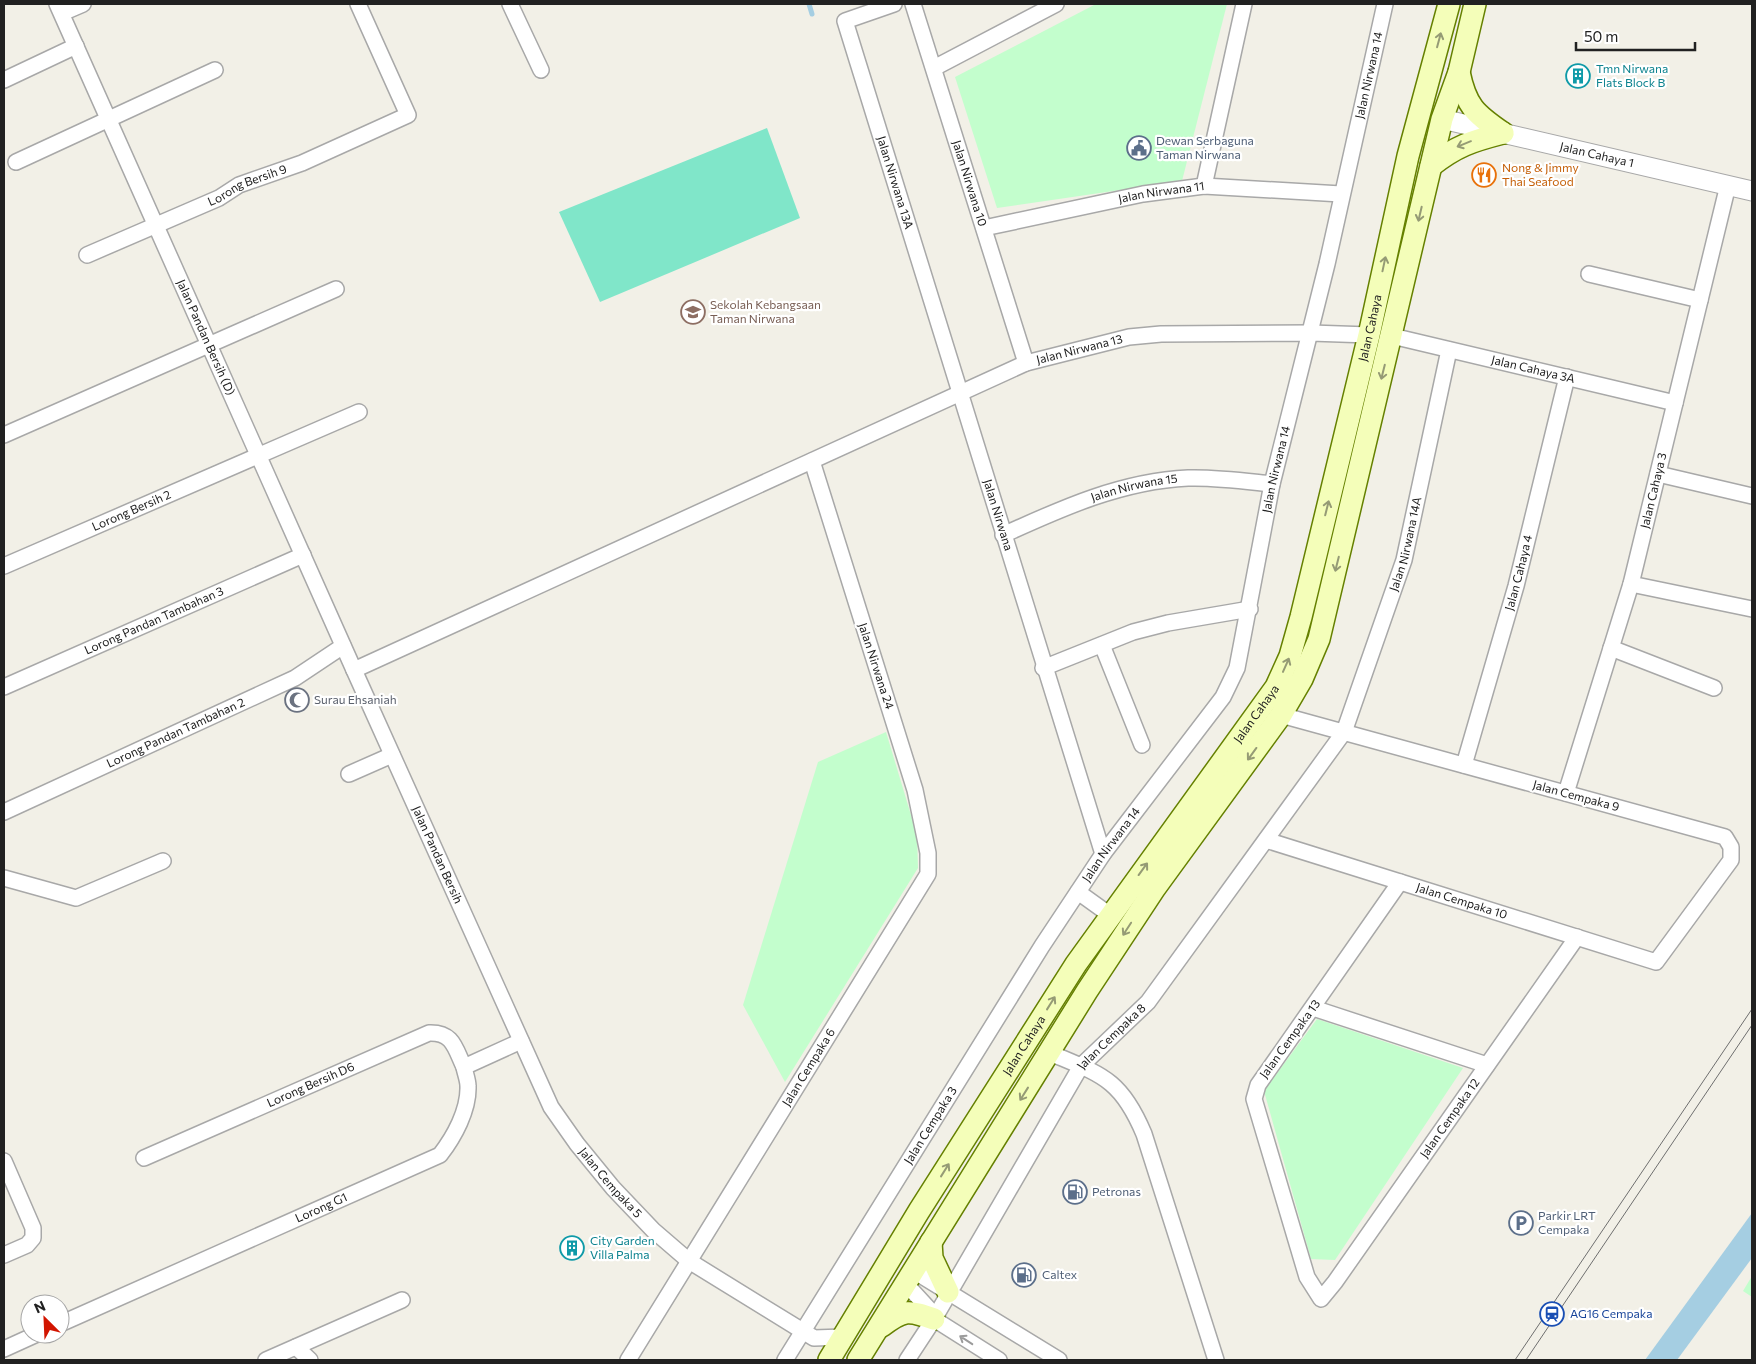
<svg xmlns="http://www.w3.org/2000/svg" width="1756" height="1364" font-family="Commissioner,sans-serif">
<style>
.park{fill:#c3fecd}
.pitch{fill:#80e6c9}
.water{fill:#a5cee2}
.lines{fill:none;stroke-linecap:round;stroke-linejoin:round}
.stream{stroke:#a5cee2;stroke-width:5}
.minor-casing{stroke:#a8a8a8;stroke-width:18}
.tertiary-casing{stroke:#a8a8a8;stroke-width:21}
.secondary-casing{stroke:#658000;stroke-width:24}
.minor{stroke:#fff;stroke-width:15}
.tertiary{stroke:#fff;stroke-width:19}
.secondary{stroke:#f4feb9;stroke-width:21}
.tram{stroke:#6f6f6f;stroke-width:1}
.oneway{stroke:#959b75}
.oneway2{stroke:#9b9b9b}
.labels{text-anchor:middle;stroke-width:4.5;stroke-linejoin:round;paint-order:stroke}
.culture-label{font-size:12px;fill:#0d838f;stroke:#fff;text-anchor:start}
.street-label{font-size:12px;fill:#212121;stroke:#fff}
.service-label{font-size:12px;fill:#4e5e75;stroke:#fff;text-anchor:start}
.food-label{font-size:12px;fill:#c56008;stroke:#fff;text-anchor:start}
.education-label{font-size:12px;fill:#785e54;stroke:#fff;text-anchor:start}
.worship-label{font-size:12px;fill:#5b616d;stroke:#fff;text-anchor:start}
.transit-label{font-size:12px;fill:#164399;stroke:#fff;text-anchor:start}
</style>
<rect width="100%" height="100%" fill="#f2f0e7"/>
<g class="park">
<polygon points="1096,4 1227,4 1182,181 997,208 955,77"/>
<polygon points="886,732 917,835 918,868 785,1082 743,1005 818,762"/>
<polygon points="1317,1019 1463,1068 1335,1260 1311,1259 1264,1091"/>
<polygon points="1752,1276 1752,1297 1743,1291"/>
</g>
<polygon class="pitch" points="767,128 800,218 600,302 559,212"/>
<polygon class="water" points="1752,1213 1752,1258 1677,1360 1645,1360"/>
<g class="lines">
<polyline class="stream" points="809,4 812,14"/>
<g class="minor-casing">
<g id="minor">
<path id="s1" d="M57 4 354 670 551 1107 577 1144 613 1188 653 1230 689 1261 814 1338 843 1337"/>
<polyline points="510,4 541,70"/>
<path id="s2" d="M894 4 845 21 1103 854"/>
<path id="s3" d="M913 4 1026 363"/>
<polyline points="62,13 83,4"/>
<polyline points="934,68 1056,4"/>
<polyline points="4,80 76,46"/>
<polyline points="16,162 215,70"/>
<polyline points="1204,186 1244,4"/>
<path id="s4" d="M984 228 1143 194 1204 186 1341 194"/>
<path id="s5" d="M87 255 219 198 239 185 302 163 408 115 358 4"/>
<polyline points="1589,274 1700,300"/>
<path id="s6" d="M1392 336 1675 403"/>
<polyline points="4,435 336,289"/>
<polyline points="1658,474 1752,496"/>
<path id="s7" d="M1003 535C1062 508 1122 481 1188 478 1216 477 1244 481 1272 484"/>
<path id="s8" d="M4 566 359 412"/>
<polyline points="1631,584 1752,609"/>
<polyline points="1102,645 1142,745"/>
<polyline points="1611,648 1714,688"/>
<polyline points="1043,668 1133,632 1168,623 1250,609"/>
<path id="s9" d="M354 670 1026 363 1129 337 1161 334 1311 333 1369 335"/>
<path id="s10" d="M4 687 303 555"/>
<path id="s11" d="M1464 765 1516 586 1567 377"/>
<polyline points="349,774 392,755"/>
<path id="s12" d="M1566 793 1631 584 1728 185"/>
<path id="s13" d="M4 812 295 678 343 646"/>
<path id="s14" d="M1266 840 1656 962 1731 860V847L1725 837 1281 715"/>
<polyline points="4,878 76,898 163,861"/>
<path id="s15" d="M1400 882 1258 1085 1254 1099 1307 1277 1321 1299 1335 1282 1577 937"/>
<polyline points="1078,892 1110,915"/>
<polyline points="1313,1008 1487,1065"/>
<path d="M1050 1053C1102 1075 1121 1079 1144 1134L1216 1360"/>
<path id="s16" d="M144 1158 429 1033C453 1032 455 1048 464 1067"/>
<polyline points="4,1161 33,1228 33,1238 27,1245 4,1255"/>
<polyline points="914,1271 1059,1360"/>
<polyline points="906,1284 929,1309 934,1319 999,1360"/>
<path id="s17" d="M60 1324 440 1155C454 1137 469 1110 468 1086 468 1080 465 1073 464 1067L521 1041"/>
<polyline points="296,1347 310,1360"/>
<polyline points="4,1349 37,1334"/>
<polyline points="266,1360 402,1300"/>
<path id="s18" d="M628 1360 928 874V853L915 790 812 461"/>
<path id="s19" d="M785 1360 1042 946 1103 854 1223 697 1237 668 1272 484 1327 264 1385 4"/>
<path id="s20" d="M907 1360 934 1319 1081 1066 1148 1002 1344 732 1404 560 1449 350"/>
</g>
</g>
<g class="tertiary-casing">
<g id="tertiary">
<path id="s21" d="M1442 119 1752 191"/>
</g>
</g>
<g class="secondary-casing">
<g id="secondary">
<path d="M1459 72C1466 106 1475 114 1503 133"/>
<path d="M1431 166C1456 146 1472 141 1503 133"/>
<polyline points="931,1242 932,1258 948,1292"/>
<path d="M882 1326C904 1309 909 1310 934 1319"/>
<path id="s22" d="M829 1360 919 1211 1076 964 1276 687 1290 656 1301 617 1369 335 1408 156 1449 4"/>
<polyline points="858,1360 1087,991 1155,888 1281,715 1302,679 1319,639 1442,119 1459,72 1475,4"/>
</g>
</g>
<use href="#minor" class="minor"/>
<use href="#tertiary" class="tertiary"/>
<use href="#secondary" class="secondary"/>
<g class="tram">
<polyline points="1515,1360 1752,1009"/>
<polyline points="1526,1360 1752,1025"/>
</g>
</g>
<defs><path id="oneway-shaft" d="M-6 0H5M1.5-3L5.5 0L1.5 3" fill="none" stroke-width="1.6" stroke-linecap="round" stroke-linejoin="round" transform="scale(1.25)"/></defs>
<g class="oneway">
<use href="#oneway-shaft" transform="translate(1439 40) rotate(-75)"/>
<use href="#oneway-shaft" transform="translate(1464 144) rotate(158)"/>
<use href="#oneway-shaft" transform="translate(1420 214) rotate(103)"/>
<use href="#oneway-shaft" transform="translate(1384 264) rotate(-78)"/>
<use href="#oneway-shaft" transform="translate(1383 372) rotate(104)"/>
<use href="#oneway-shaft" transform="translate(1327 508) rotate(-76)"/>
<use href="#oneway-shaft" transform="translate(1337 564) rotate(104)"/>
<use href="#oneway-shaft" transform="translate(1286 665) rotate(-66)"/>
<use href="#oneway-shaft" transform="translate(1252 754) rotate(126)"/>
<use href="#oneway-shaft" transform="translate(1143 869) rotate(-54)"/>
<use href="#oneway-shaft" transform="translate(1127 929) rotate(123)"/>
<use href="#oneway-shaft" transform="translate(1051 1003) rotate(-58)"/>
<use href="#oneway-shaft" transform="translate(1024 1094) rotate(122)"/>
<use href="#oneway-shaft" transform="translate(945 1170) rotate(-58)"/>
</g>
<use class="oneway2" href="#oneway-shaft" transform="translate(966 1340) rotate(-147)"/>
<defs>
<g id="building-ring" transform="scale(1.25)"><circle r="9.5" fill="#fff" stroke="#0f9aa8" stroke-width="1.5"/><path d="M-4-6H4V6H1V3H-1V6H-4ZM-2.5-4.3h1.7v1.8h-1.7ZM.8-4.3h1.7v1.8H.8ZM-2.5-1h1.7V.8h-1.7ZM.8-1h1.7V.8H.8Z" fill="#0f9aa8"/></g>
<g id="civic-ring" transform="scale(1.25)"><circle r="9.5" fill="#fff" stroke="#5c6f8a" stroke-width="1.5"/><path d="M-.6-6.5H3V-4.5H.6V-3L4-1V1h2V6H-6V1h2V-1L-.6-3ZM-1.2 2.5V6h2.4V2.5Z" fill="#5c6f8a"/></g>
<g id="restaurant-ring" transform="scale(1.25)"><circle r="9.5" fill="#fff" stroke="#e8710a" stroke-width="1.5"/><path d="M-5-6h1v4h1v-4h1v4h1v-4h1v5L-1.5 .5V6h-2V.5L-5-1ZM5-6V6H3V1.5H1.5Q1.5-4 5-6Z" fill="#e8710a"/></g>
<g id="school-ring" transform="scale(1.25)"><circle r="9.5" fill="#fff" stroke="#8d6e63" stroke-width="1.5"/><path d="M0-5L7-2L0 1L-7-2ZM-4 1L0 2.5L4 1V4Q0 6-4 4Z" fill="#8d6e63"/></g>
<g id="mosque-ring" transform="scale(1.25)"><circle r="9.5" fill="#fff" stroke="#6b7280" stroke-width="1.5"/><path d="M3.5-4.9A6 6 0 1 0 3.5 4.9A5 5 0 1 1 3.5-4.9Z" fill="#6b7280"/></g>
<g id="fuel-ring" transform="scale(1.25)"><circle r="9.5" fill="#fff" stroke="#5c6f8a" stroke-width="1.5"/><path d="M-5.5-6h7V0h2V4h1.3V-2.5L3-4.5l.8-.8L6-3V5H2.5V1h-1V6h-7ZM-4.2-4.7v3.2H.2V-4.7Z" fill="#5c6f8a"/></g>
<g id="parking-ring" transform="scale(1.25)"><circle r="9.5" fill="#fff" stroke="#5c6f8a" stroke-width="1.5"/><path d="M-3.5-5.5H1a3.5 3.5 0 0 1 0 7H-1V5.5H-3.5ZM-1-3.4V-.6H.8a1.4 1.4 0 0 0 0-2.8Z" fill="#5c6f8a"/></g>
<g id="station-ring" transform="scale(1.25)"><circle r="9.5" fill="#fff" stroke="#1a4fb4" stroke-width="1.5"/><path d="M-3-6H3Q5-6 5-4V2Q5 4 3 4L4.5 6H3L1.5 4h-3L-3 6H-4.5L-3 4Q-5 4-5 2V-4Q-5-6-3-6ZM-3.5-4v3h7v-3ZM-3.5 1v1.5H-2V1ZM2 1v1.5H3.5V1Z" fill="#1a4fb4"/></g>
</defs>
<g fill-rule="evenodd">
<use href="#building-ring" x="1578" y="76"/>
<use href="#civic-ring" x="1139" y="148"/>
<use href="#restaurant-ring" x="1484" y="175"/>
<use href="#school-ring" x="693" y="312"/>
<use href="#mosque-ring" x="297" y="700"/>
<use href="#fuel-ring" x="1075" y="1192"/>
<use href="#parking-ring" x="1521" y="1223"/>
<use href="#building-ring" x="572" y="1248"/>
<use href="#fuel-ring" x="1024" y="1275"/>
<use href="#station-ring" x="1552" y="1314"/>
</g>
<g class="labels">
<g class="culture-label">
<text x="1596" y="73">Tmn Nirwana<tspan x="1596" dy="14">Flats Block B</tspan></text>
<text x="590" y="1245">City Garden<tspan x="590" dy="14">Villa Palma</tspan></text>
</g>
<g class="street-label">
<text dy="4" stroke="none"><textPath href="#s19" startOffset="1435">Jalan Nirwana 14</textPath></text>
<text dy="4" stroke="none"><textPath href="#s21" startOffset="159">Jalan Cahaya 1</textPath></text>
<text dy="4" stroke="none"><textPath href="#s2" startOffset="221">Jalan Nirwana 13A</textPath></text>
<text dy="4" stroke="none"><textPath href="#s3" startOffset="188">Jalan Nirwana 10</textPath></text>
<text dy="4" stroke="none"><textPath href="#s5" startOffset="175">Lorong Bersih 9</textPath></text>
<text dy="4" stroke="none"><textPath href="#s4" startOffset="181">Jalan Nirwana 11</textPath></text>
<text dy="4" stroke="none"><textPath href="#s22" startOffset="1180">Jalan Cahaya</textPath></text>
<text dy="4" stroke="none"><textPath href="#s1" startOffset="365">Jalan Pandan Bersih (D)</textPath></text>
<text dy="4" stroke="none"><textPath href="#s9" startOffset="794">Jalan Nirwana 13</textPath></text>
<text dy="4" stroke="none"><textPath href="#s6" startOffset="145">Jalan Cahaya 3A</textPath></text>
<text dy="4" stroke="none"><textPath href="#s19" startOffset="1030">Jalan Nirwana 14</textPath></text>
<text dy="4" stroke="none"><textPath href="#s7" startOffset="140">Jalan Nirwana 15</textPath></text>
<text dy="4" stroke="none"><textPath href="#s12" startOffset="315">Jalan Cahaya 3</textPath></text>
<text dy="4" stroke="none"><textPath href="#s8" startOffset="139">Lorong Bersih 2</textPath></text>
<text dy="4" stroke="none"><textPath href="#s2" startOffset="569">Jalan Nirwana</textPath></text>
<text dy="4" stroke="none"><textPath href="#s20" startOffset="966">Jalan Nirwana 14A</textPath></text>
<text dy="4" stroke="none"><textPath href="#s11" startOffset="200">Jalan Cahaya 4</textPath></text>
<text dy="4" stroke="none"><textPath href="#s10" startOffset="164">Lorong Pandan Tambahan 3</textPath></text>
<text transform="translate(876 666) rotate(72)" y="4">Jalan Nirwana 24</text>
<text dy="4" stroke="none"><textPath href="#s22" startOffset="775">Jalan Cahaya</textPath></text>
<text dy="4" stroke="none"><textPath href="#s13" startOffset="189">Lorong Pandan Tambahan 2</textPath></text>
<text transform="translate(1576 796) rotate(15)" y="4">Jalan Cempaka 9</text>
<text dy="4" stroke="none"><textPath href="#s19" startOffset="610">Jalan Nirwana 14</textPath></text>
<text dy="4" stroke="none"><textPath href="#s1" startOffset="932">Jalan Pandan Bersih</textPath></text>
<text dy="4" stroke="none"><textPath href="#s14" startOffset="205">Jalan Cempaka 10</textPath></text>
<text dy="4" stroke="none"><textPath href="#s20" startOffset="384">Jalan Cempaka 8</textPath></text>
<text transform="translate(1290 1039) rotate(-54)" y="4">Jalan Cempaka 13</text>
<text dy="4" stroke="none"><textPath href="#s22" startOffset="370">Jalan Cahaya</textPath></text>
<text dy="4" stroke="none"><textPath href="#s18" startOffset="344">Jalan Cempaka 6</textPath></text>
<text dy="4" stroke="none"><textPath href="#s16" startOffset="182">Lorong Bersih D6</textPath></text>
<text dy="4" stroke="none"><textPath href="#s15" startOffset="696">Jalan Cempaka 12</textPath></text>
<text dy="4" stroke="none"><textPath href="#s19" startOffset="276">Jalan Cempaka 3</textPath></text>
<text dy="4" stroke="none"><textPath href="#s1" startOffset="1305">Jalan Cempaka 5</textPath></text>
<text dy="4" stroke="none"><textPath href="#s17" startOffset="286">Lorong G1</textPath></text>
</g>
<g class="service-label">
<text x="1156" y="145">Dewan Serbaguna<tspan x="1156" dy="14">Taman Nirwana</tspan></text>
<text x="1092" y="1196">Petronas</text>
<text x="1538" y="1220">Parkir LRT<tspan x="1538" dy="14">Cempaka</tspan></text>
<text x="1042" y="1279">Caltex</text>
</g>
<g class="food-label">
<text x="1502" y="172">Nong &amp; Jimmy<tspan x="1502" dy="14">Thai Seafood</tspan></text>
</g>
<g class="education-label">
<text x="710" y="309">Sekolah Kebangsaan<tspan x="710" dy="14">Taman Nirwana</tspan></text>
</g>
<g class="worship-label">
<text x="314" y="704">Surau Ehsaniah</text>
</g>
<g class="transit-label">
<text x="1570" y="1318">AG16 Cempaka</text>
</g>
</g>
<rect width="1756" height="1364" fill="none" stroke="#212121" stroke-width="10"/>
<g transform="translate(45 1319) rotate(336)"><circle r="24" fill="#ffffff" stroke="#a6a6a6"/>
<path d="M0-4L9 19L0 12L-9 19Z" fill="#d21500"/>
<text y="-8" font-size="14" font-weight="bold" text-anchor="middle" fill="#212121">N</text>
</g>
<path d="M1576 42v8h119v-8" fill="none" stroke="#212121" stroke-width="2.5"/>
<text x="1584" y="42" font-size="15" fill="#212121" stroke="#ffffff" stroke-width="4" paint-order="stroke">50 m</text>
</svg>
